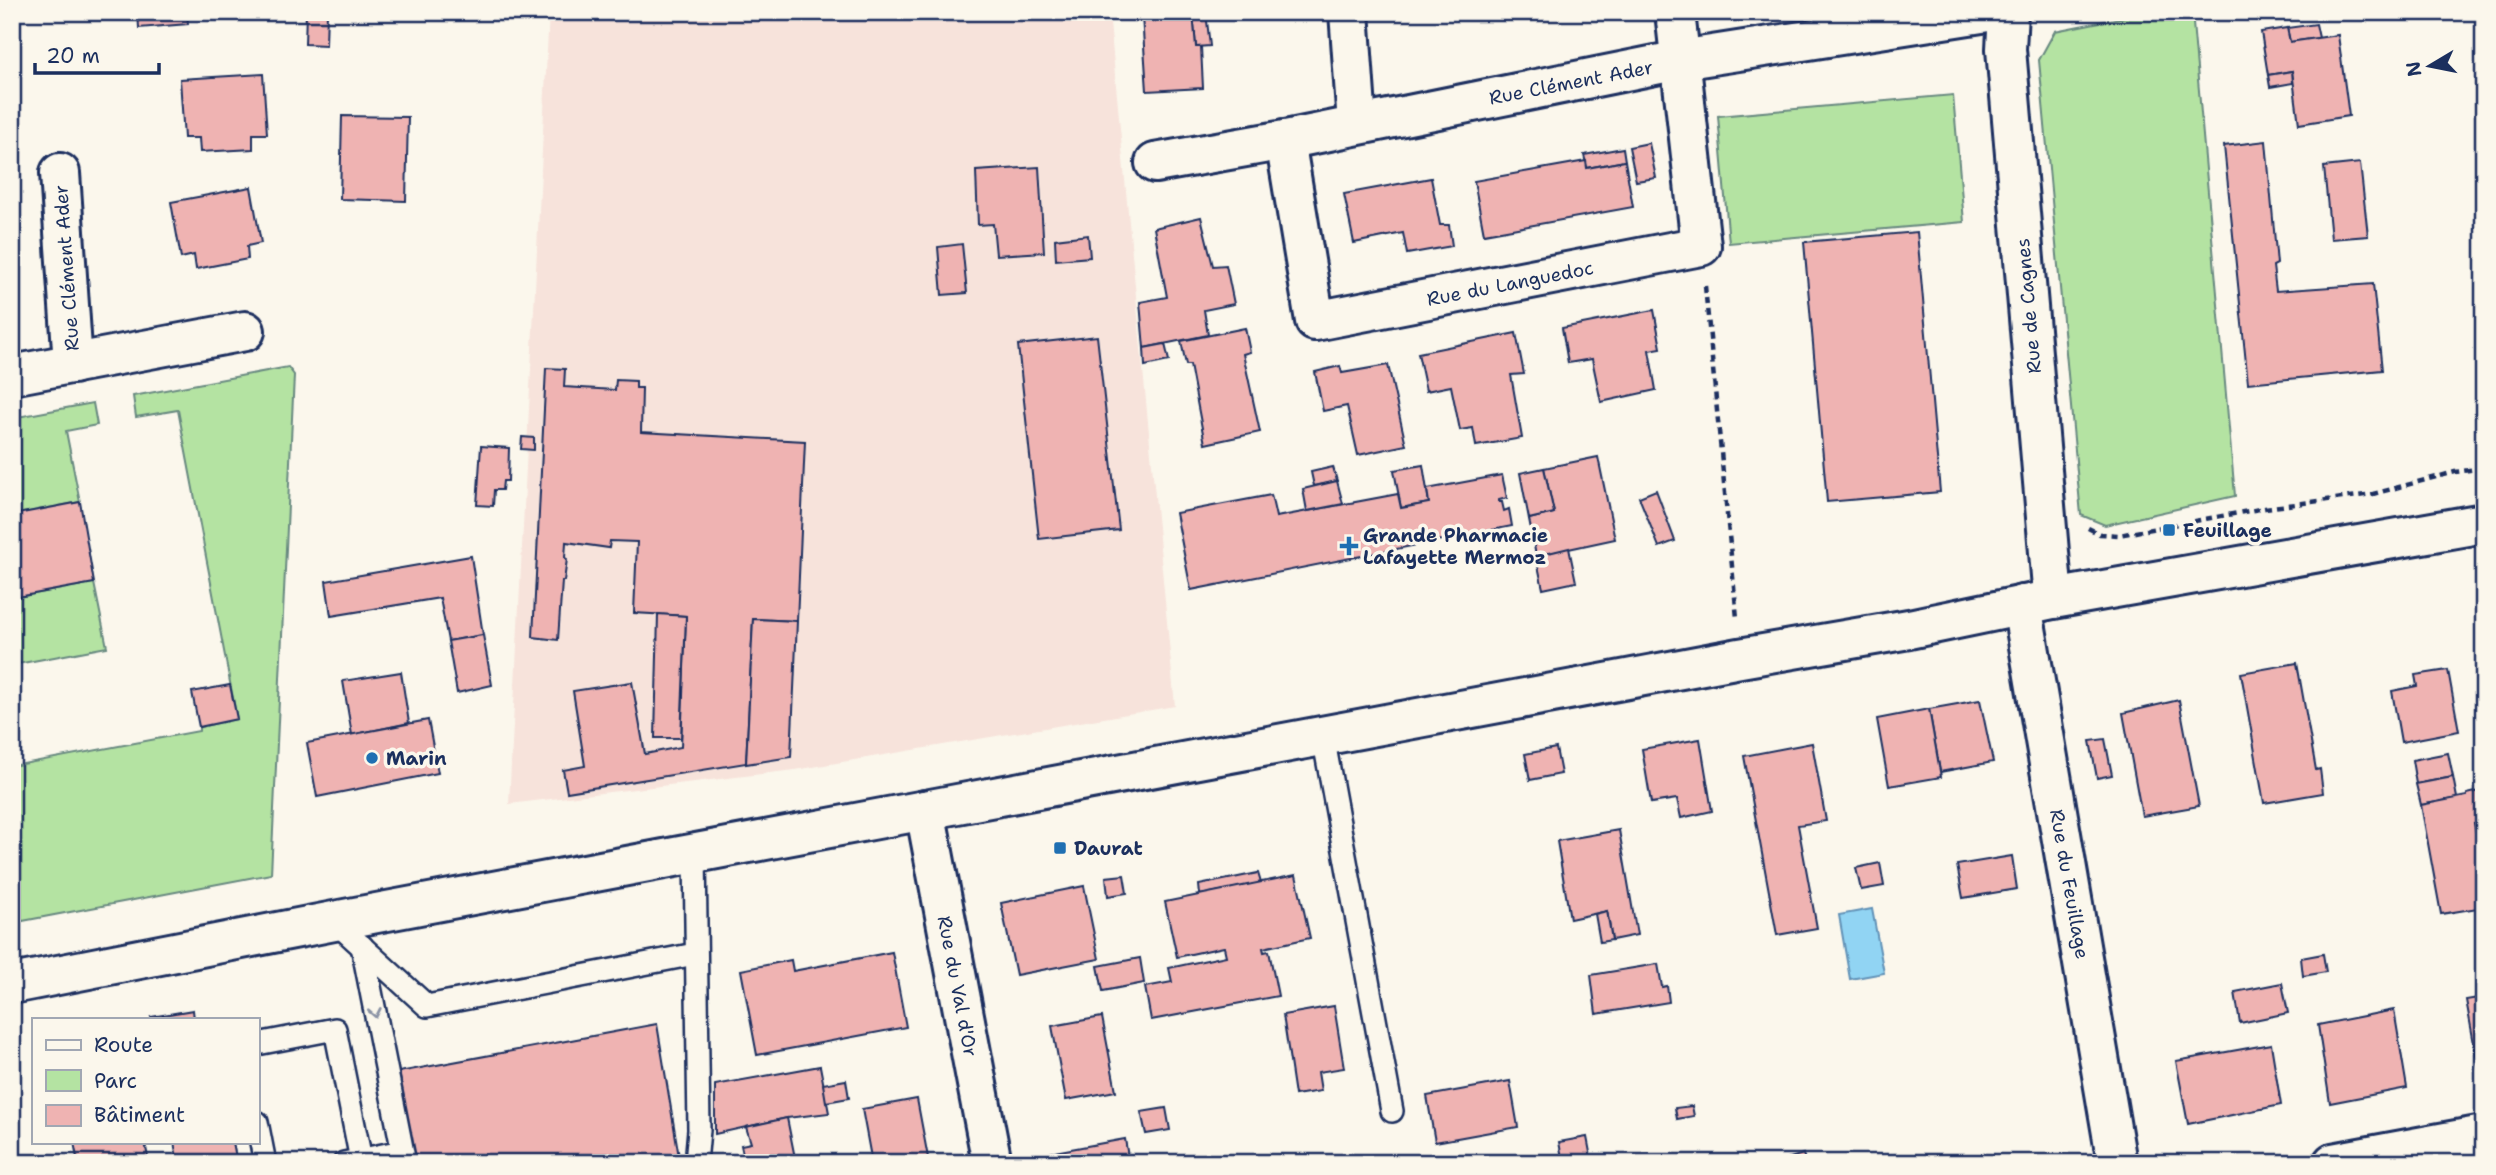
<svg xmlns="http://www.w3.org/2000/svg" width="2496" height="1175" font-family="'Shantell Sans',sans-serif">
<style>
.built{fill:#f7e3db}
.green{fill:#b4e3a2;stroke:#688980;stroke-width:2}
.water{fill:#91d4f3;stroke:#6292b7;stroke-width:2}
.building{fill:#efb3b2;stroke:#1b2f5e;stroke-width:2}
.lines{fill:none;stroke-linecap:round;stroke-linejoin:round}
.lane-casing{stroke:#1b2f5e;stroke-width:26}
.street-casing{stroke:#1b2f5e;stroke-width:44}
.secondary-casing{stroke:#1b2f5e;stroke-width:44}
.path{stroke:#1b2f5e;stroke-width:4.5;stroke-dasharray:7 5;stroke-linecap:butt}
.lane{stroke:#fbf7ec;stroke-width:21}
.street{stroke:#fbf7ec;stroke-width:38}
.secondary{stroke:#fbf7ec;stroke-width:38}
.oneway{stroke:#8b93a5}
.poi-dot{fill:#1f6fb2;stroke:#fbf7ec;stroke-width:2.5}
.labels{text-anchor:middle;stroke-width:7;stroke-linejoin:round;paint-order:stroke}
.street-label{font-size:19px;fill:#1b2f5e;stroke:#fbf7ec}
.poi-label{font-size:19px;font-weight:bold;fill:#1b2f5e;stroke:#fbf7ec;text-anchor:start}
</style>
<rect width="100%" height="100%" fill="#fbf7ec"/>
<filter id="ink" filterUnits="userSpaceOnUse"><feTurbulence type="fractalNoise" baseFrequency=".0143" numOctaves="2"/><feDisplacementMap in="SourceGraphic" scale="14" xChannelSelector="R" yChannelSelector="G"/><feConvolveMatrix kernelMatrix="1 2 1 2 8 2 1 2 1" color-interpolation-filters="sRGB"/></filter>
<g filter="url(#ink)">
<polygon class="built" points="549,12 1109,12 1175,706 795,770 509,804"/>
<g class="green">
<polygon points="2150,12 2192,12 2235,496 2105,525 2081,515 2039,60 2055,31"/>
<polygon points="1953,95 1964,222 1729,243 1718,116"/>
<polygon points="288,367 294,375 271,874 12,923 12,766 199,731 199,727 237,719 178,410 136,417 133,396"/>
<polygon points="93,403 97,425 66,431 80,502 12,515 12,418"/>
<polygon points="94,583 107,647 12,665 12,598"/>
</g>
<polygon class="water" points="1872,909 1884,973 1850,979 1839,915"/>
<g class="building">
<polygon points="138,12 187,12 188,24 139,28"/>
<polygon points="306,12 327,12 326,45 305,44"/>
<polygon points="1193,13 1206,13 1210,46 1196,47"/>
<polygon points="1193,13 1196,47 1201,47 1203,88 1147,91 1142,16"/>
<polygon points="2316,24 2319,38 2290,42 2287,28"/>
<polygon points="2287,28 2290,42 2338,35 2349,116 2299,124 2292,71 2268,75 2261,32"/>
<polygon points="2292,71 2293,83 2270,87 2268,75"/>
<polygon points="263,74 267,134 253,134 253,149 200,152 199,138 184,138 180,79"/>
<polygon points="342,116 408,117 406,201 340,199"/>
<polygon points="2266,141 2277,264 2273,266 2276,291 2373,284 2382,370 2248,383 2224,146"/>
<polygon points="1649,143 1656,178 1636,181 1629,147"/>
<polygon points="1623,148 1625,161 1587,168 1584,155"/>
<polygon points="1586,161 1587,168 1625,161 1633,207 1484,234 1474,181"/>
<polygon points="2360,163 2368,236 2331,239 2324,167"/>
<polygon points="1039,167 1044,252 996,255 993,224 978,225 976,171"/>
<polygon points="1431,178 1440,225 1449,225 1452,246 1407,254 1403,233 1354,243 1344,194"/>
<polygon points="251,187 261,243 247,246 248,259 196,269 194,255 181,258 171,202"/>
<polygon points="1201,217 1213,266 1226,265 1234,304 1204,310 1208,335 1144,348 1140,302 1167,297 1154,228"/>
<polygon points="1917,232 1940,492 1827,502 1804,242"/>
<polygon points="1088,235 1090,257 1056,260 1055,239"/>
<polygon points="962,244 967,293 942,295 938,247"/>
<polygon points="1654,310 1661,348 1649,350 1656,390 1601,402 1592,359 1568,363 1562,328"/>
<polygon points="1245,328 1250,352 1243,354 1260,432 1205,444 1190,365 1186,365 1181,341"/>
<polygon points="1516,333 1524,374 1511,375 1522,438 1476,446 1473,428 1460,430 1451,386 1426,391 1418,353"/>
<polygon points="1097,336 1119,530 1039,539 1018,345"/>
<polygon points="1165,344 1169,361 1145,366 1144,348"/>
<polygon points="1388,365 1406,445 1358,455 1347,406 1323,411 1315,372 1340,366 1342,373"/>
<polygon points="546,368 565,369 564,387 615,390 616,380 636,381 636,388 642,388 641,432 805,441 797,621 753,619 746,763 567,792 563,770 585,766 573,691 632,682 645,754 681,747 686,616 634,613 637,542 610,541 609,548 566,542 565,558 567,559 564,581 562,581 558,640 533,637"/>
<polygon points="522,437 534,438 534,450 521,449"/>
<polygon points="481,446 509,448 508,481 503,481 502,490 494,490 493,506 477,505"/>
<polygon points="1598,457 1615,539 1536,556 1529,519 1554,513 1544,468"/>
<polygon points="1423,465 1429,503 1401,508 1394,470"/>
<polygon points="1333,467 1337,481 1314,486 1311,472"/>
<polygon points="1544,468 1554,513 1529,519 1520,473"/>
<polygon points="1502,475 1507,498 1499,500 1499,502 1502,502 1504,511 1509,509 1512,526 1191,590 1176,513 1271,495 1276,517 1398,494 1401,508 1429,503 1427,489"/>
<polygon points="1337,481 1343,504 1307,511 1303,489"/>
<polygon points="1656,490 1675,541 1659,547 1639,497"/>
<polygon points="80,502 94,583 12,598 12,515"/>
<polygon points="1569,548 1576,582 1543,589 1536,556"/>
<polygon points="471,556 483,635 448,641 440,598 331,616 326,581"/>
<polygon points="658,614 686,616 681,738 655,738"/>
<polygon points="753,619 797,621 791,757 746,764"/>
<polygon points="483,635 492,685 457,693 448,641"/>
<polygon points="2297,663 2316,770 2320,769 2323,793 2264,803 2241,673"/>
<polygon points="2448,670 2459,731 2401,742 2392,691 2417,686 2415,675"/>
<polygon points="401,672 409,723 352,735 343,681"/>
<polygon points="230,685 237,719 199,727 192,692"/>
<polygon points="1980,700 1993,762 1940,772 1929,709"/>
<polygon points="2179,700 2199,806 2142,816 2123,713"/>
<polygon points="1929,709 1941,777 1889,786 1877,719"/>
<polygon points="428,720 438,773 317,797 307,743"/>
<polygon points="1700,739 1712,811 1681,818 1677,799 1651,803 1642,749"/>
<polygon points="2105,739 2112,775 2097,778 2090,741"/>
<polygon points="1812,743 1826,821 1798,825 1817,928 1777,935 1744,756"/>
<polygon points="1556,748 1561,774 1530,780 1525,754"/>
<polygon points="2448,753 2453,777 2416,784 2412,760"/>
<polygon points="2453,777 2457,798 2421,805 2416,784"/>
<polygon points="2484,790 2484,822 2474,823 2482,863 2484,863 2484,907 2441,914 2421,805 2467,796 2467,794"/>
<polygon points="1619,830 1637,935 1612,940 1607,911 1570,919 1557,841"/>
<polygon points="2012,856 2017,889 1963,898 1957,865"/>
<polygon points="1880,863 1884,886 1861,890 1856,868"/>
<polygon points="1258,873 1261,883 1200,895 1199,885"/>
<polygon points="1124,875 1127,893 1108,896 1106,877"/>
<polygon points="1296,875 1310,938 1263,948 1264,952 1269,951 1278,996 1151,1020 1145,987 1172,982 1169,968 1226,956 1224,947 1177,957 1165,902"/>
<polygon points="1084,886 1099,959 1016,975 1001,903"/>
<polygon points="1607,911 1612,940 1600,942 1595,914"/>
<polygon points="892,952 906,1027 757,1055 741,970 791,960 793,971"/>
<polygon points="2323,954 2326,972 2303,976 2301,958"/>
<polygon points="1140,958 1144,983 1103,991 1098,966"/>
<polygon points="1658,964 1662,987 1667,986 1669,1002 1596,1014 1591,975"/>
<polygon points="2282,983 2288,1013 2240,1023 2235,992"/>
<polygon points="2484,997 2484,1075 2480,1076 2466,1000"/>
<polygon points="1334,1006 1344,1068 1318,1072 1321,1091 1295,1095 1283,1015"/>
<polygon points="193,1010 194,1019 152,1019 151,1017"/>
<polygon points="2394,1010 2407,1088 2330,1103 2318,1025"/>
<polygon points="1102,1017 1116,1091 1066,1100 1052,1026"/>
<polygon points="657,1024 680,1163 415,1163 399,1072"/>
<polygon points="2271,1044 2281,1105 2188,1124 2176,1061"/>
<polygon points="820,1066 829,1113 787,1118 715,1134 715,1085"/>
<polygon points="846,1080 849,1098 826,1102 823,1084"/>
<polygon points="1510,1081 1518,1127 1435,1142 1427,1096"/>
<polygon points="917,1099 929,1163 872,1163 862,1109"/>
<polygon points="1692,1106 1694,1116 1677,1119 1675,1108"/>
<polygon points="1166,1108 1170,1130 1146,1134 1141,1112"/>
<polygon points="787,1118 796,1163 745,1163 741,1145 751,1143 746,1127"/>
<polygon points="1587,1137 1592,1163 1563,1163 1559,1142"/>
<polygon points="1125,1139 1129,1163 1051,1163 1049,1153"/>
<polygon points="74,1142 145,1142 149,1163 78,1163"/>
<polygon points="174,1142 233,1142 237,1163 178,1163"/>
<polygon points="1803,1154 1806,1163 1774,1163"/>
</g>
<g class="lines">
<g class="lane-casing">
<g id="lane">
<polyline points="1323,736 1392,1111"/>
<polyline points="695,854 699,1130 696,1163"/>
<polyline points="334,921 427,1006 695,954"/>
<polyline points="362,946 405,1163"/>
<polyline points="257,1044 335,1029 361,1160"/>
<polyline points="257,1122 265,1163"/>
<polyline points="344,1163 402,1151"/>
</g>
</g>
<g class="street-casing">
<g id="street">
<polyline points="1349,12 1357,124"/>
<polyline points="2008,12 2006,49 2053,599"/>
<polyline points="1285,140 1315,321 1701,246 1675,12"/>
<polyline points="1155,163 1285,140 1680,60 1988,12"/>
<polyline points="60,173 73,364"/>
<polyline points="12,375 245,331"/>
<polyline points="2022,605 2117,1163"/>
<polyline points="925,810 992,1163"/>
<polyline points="2333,1163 2484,1135"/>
</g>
</g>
<g class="secondary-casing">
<polyline id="secondary" points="12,984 334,921 925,810 1740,658 1909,629 2053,599 2484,523"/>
</g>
<g class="path">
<polyline points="1705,286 1737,618"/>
<polyline points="2088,528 2100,534 2119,535 2265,508 2373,494 2455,472 2484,468"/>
</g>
<use href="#lane" class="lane"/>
<use href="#street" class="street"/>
<use href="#secondary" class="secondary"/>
</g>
<defs><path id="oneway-chevron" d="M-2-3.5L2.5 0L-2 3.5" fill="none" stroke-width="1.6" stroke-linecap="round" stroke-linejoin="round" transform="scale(1.75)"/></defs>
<use class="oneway" href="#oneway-chevron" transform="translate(375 1013) rotate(79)"/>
</g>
<g class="poi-dot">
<rect x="2162" y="523" width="14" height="14" rx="3.5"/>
<path d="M1345.5 535.5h7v7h7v7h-7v7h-7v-7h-7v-7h7z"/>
<circle cx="372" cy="758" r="7"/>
<rect x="1053" y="841" width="14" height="14" rx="3.5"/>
</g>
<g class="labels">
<g class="street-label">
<text transform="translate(1571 82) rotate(-11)" y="7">Rue Clément Ader</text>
<text transform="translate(66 268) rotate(-94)" y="7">Rue Clément Ader</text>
<text transform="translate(1510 283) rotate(-11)" y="7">Rue du Languedoc</text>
<text transform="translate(2028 306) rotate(-95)" y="7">Rue de Cagnes</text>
<text transform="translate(2070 884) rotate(80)" y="7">Rue du Feuillage</text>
<text transform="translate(958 986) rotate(79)" y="7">Rue du Val d'Or</text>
</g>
<g class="poi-label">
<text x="2183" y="537">Feuillage</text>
<text x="1363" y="542">Grande Pharmacie<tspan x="1363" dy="22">Lafayette Mermoz</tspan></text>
<text x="386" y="765">Marin</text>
<text x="1074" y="855">Daurat</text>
</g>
</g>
<rect width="2496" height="1175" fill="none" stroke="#fbf7ec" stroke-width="42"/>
<rect x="21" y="21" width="2454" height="1133" fill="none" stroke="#1b2f5e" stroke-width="2.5" filter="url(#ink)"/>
<rect x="32" y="1018" width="228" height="126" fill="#fbf7ec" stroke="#a1a7b3" stroke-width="2"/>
<rect x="46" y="1040" width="35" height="10" fill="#fbf7ec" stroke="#a1a7b3" stroke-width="2"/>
<text x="94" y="1052" font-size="21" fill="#1b2f5e">Route</text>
<rect x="46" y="1070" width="35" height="21" fill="#b4e3a2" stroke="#a1a7b3" stroke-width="2"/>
<text x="94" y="1088" font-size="21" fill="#1b2f5e">Parc</text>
<rect x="46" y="1105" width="35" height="21" fill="#efb3b2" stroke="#a1a7b3" stroke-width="2"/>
<text x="94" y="1122" font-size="21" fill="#1b2f5e">Bâtiment</text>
<g transform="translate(2430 66) rotate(260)" stroke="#fbf7ec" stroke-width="5" paint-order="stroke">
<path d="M0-5L12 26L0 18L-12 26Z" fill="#1b2f5e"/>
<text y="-10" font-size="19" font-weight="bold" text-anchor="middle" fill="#1b2f5e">N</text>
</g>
<path d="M35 63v10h124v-10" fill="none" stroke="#1b2f5e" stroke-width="3.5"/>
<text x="46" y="63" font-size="21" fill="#1b2f5e" stroke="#fbf7ec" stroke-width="5" paint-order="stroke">20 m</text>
</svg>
